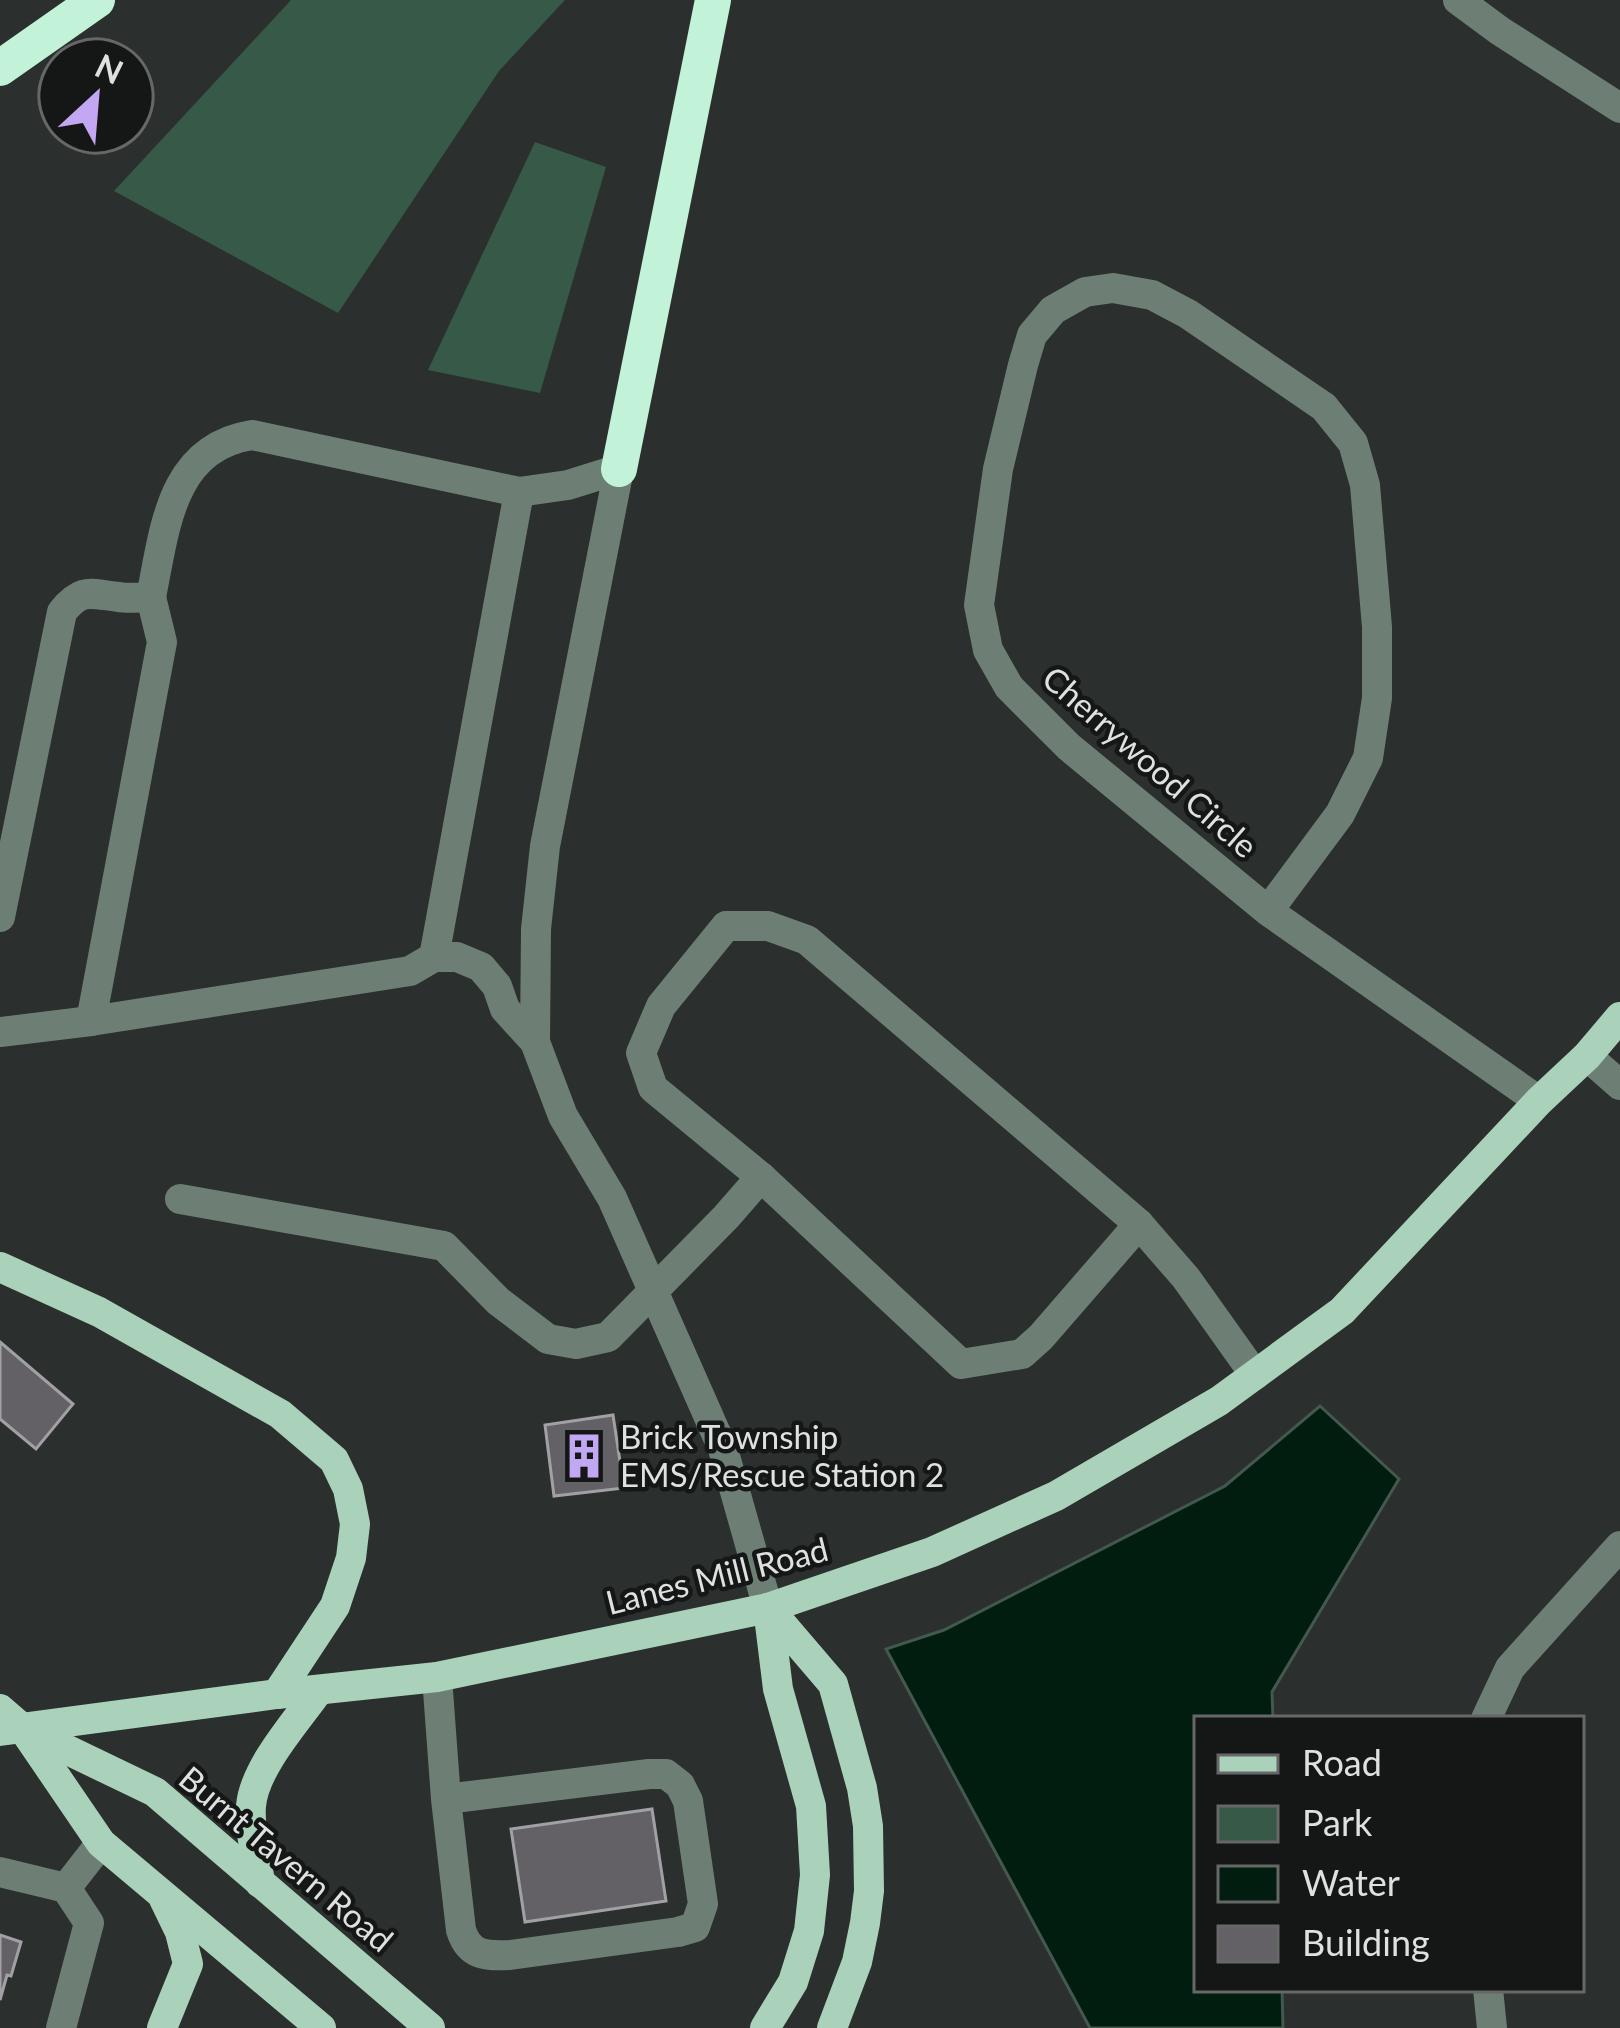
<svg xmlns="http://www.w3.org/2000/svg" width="1620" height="2028" font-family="Lato,sans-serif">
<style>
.green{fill:#375947}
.water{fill:#001d0f;stroke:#43584e;stroke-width:3}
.building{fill:#636165;stroke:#a1a0a4;stroke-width:3}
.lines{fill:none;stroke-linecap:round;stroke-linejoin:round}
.minor{stroke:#6d7f74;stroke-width:30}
.major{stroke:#aad2bb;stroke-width:30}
.highway{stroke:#c2f2d7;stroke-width:36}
.labels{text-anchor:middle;stroke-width:9;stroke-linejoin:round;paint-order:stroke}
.street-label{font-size:33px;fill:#dfe1e0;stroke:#151716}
.poi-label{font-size:33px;fill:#dfe1e0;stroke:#151716;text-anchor:start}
</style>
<rect width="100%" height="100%" fill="#2b2f2d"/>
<g class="green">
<polygon points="291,0 565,0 499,71 338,313 114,191"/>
<polygon points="535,142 606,167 540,393 428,370"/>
</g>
<polygon class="water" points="1320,1406 1399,1479 1272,1692 1273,1719 1197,1719 1197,1989 1282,1989 1283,2028 1090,2028 886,1649 944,1630 1225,1486"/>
<g class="building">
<polygon points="0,1342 73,1404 36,1449 0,1419"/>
<polygon points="613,1415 624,1488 554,1496 545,1425"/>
<polygon points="652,1809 666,1901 525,1922 511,1829"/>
<polygon points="0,1935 21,1942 11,1976 7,1975 0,2000"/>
</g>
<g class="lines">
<g class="minor">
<polyline points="1458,0 1500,31 1620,108"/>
<polyline points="1268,911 1340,814 1368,758 1377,698 1377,627 1365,485 1353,443 1324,407 1188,314 1152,295 1113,288 1085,292 1053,310 1032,335 1023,365 998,469 979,605 988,650 1009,687 1069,747 1268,911 1539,1101"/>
<path d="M0 917 62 612C82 587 90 594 119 597 129 599 141 597 151 597 165 529 170 448 252 435L519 492 568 485 619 469 545 846 536 929 535 1042"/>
<polyline points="434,957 519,492"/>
<polyline points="91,1021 162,642 151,597"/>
<polyline points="0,1032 91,1021 410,971 434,957 457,957 481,967 497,986 505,1009 535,1042 563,1116 612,1198 723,1449 768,1608"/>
<polyline points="1587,1056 1620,1085"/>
<polyline points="761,1177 961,1364 1022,1354 1041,1337 1139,1224"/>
<polyline points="180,1199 444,1246 498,1301 548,1339 576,1344 608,1337 726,1217 761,1177 653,1088 641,1053 661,1006 726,926 768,926 807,940 1139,1224 1186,1278 1255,1375"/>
<path d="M437 1677 446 1799 461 1930C469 1956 486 1956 510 1955L678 1932 695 1927 703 1904 688 1801 680 1785 666 1774H649L446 1799"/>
<polyline points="1486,1719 1510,1668 1620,1546"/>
<polyline points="0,1872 66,1888"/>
<polyline points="1488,1989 1492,2028"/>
<polyline points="61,2028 89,1923 66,1888 101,1843"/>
</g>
<g class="major">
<polyline points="0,1267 99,1312 280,1414 334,1460 348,1489 355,1524 351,1558 335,1606 277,1694"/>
<polyline points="768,1608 833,1684 862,1788 868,1826 869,1891 865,1923 857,1962 832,2028"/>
<polyline points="0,1709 22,1728 155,1792 430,2028"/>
<polyline points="0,1731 277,1694 437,1677 768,1608 932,1552 1056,1496 1219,1401 1342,1311 1539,1101 1587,1056 1620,1017"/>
<polyline points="26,1733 101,1843 321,2028"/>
<path d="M260 1883C257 1859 249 1830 251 1806 254 1768 296 1722 318 1691"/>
<polyline points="162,2028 188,1964 180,1932 164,1899"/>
<polyline points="765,2028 793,1982 809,1931 815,1875 811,1806 778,1689 768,1608"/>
</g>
<g class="highway">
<polyline points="0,68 97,0"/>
<polyline points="619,469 713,0"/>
</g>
</g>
<defs>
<g id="building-bare" transform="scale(3.6)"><path d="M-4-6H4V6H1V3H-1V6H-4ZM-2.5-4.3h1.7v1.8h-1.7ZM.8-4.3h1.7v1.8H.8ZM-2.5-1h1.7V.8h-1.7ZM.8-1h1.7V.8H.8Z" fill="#c2a8f2" stroke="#151716" stroke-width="2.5" paint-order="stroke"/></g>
</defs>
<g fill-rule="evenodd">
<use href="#building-bare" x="584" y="1456"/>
</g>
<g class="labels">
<g class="street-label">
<text transform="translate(1150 762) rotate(41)" y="12">Cherrywood Circle</text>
<text transform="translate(717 1576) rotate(-14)" y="12">Lanes Mill Road</text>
<text transform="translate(286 1859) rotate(40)" y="12">Burnt Tavern Road</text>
</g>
<g class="poi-label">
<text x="620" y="1449">Brick Township<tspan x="620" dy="38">EMS/Rescue Station 2</tspan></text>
</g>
</g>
<rect x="1194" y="1716" width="390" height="276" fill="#151716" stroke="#666867" stroke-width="3"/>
<rect x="1218" y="1755" width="60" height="18" fill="#aad2bb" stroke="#666867" stroke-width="3"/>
<text x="1302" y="1776" font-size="36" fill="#dfe1e0">Road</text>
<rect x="1218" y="1806" width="60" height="36" fill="#375947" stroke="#666867" stroke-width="3"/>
<text x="1302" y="1836" font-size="36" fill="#dfe1e0">Park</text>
<rect x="1218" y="1866" width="60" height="36" fill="#001d0f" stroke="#666867" stroke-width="3"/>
<text x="1302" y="1896" font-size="36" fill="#dfe1e0">Water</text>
<rect x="1218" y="1926" width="60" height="36" fill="#636165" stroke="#666867" stroke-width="3"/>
<text x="1302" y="1956" font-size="36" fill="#dfe1e0">Building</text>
<g transform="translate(96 96) rotate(26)"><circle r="57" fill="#151716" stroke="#666867" stroke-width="3"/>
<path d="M0-9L21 45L0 30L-21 45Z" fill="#c2a8f2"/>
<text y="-18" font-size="33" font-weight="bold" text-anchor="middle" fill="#dfe1e0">N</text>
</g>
</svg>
